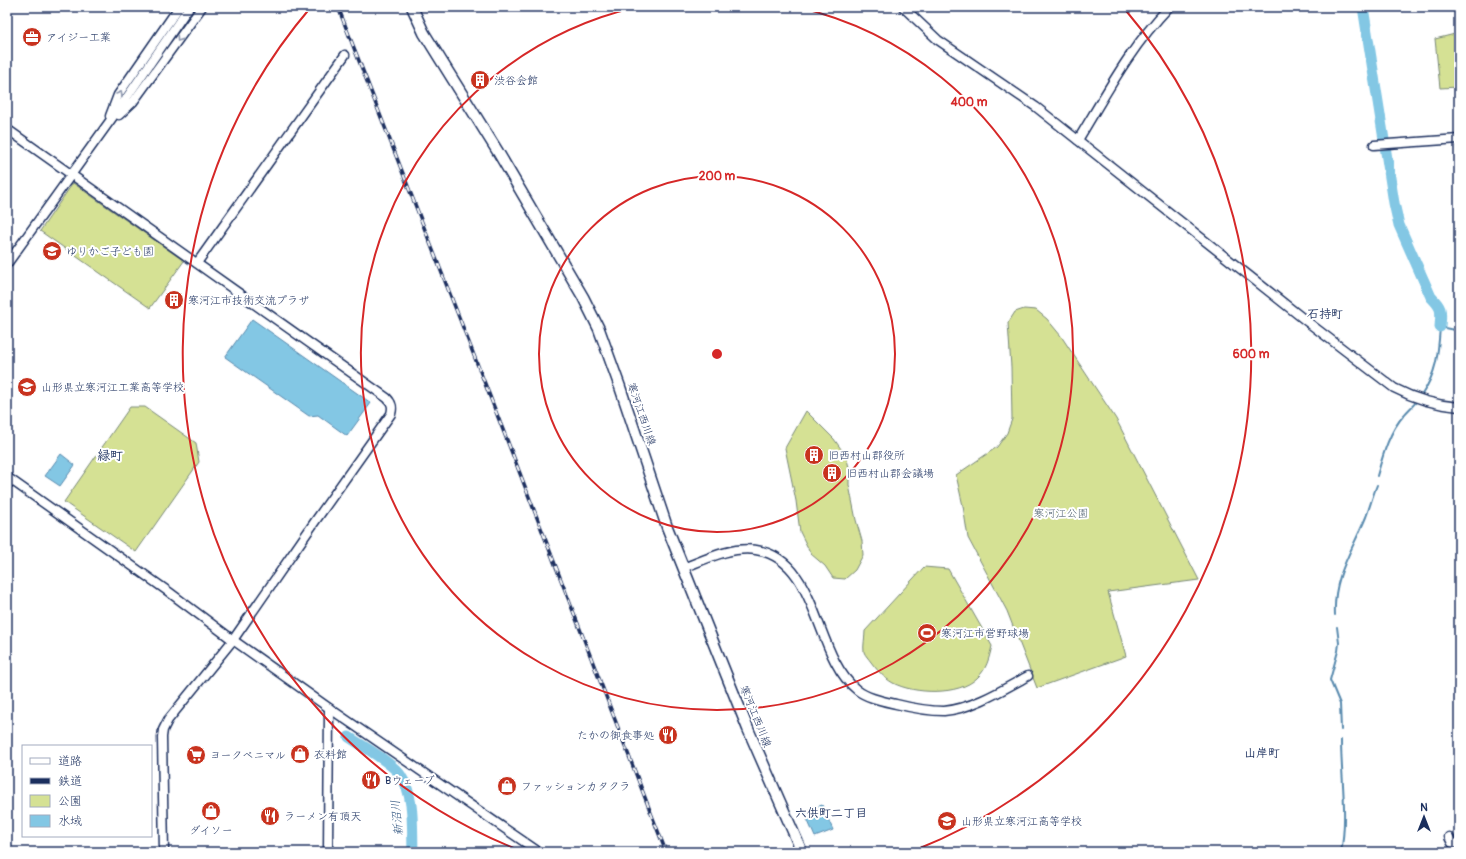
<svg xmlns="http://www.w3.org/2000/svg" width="1466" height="859" font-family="Pangolin,'Klee One',sans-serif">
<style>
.green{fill:#d5e194;stroke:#788879}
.water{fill:#83c7e4;stroke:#598aae}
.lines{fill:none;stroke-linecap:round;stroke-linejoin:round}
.stream{stroke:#598aae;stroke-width:2}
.river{stroke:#83c7e4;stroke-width:11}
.minor-casing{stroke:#1b2f5e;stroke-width:11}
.major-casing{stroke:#1b2f5e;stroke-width:13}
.minor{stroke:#fff;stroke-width:8}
.major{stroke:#fff;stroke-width:10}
.rail-casing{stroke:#1b2f5e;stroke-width:3.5}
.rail{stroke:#fff;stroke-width:2;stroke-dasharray:6;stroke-linecap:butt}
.oneway{stroke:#8d97ae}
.ring{fill:none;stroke:#d62828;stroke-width:2}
.labels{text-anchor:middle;stroke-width:4;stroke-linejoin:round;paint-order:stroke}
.poi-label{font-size:11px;fill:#1b2f5e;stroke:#fff;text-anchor:start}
.street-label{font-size:11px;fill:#1b2f5e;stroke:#fff}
.park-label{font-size:11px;fill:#4a5c6c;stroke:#fff}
.neighbourhood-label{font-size:12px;font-weight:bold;fill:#1b2f5e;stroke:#fff}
.water-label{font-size:12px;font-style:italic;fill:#3a5d86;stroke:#fff}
.quarter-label{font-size:13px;font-weight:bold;fill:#1b2f5e;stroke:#fff}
.centre{fill:#d62828;stroke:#fff;stroke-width:2}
.ring-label{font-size:12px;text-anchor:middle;font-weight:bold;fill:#d62828;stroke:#fff;stroke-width:4;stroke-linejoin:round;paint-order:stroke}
</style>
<rect width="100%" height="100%" fill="#fff"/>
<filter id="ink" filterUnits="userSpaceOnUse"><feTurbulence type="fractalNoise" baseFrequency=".025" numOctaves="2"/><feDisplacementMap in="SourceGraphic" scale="8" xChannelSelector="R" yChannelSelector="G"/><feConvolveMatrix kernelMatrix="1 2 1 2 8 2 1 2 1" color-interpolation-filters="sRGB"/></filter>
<g filter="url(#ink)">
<g class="green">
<polygon points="1459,33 1459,87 1440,88 1435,39"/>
<polygon points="73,183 184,261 150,308 40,231"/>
<polygon points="1024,309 1036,310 1047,319 1061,336 1116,419 1199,580 1108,592 1126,656 1037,688 1007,611 968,538 963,506 956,475 997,447 1007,433 1012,419 1011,367 1008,323 1015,312"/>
<polygon points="130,407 145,407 196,443 199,462 136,552 64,502"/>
<polygon points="806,411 834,439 846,456 849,467 849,485 856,520 862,541 863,555 855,570 845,579 833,578 825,566 811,554 800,532 796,501 785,448"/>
<path d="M924 567 948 569 992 646C989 658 987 669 977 678 959 696 914 694 893 683 884 678 877 670 871 662 869 659 865 655 864 652 863 646 865 637 865 631Z"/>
</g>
<g class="water">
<polygon points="252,319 371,403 347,436 318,415 309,416 225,357"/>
<polygon points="61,454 75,465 60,486 45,476"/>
<polygon points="822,805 833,830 815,837 804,812"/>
</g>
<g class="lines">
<g class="stream">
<path d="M1421 396C1437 372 1438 355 1440 327L1459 331"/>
<path d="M1377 476C1383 455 1389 432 1404 415 1408 410 1413 406 1417 401"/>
<path d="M1335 615C1333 576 1352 551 1366 517 1370 506 1373 495 1377 485"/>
<polyline points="1337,627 1339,643 1338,651 1330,680 1340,704 1341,730"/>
<path d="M1341 852C1348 815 1341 777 1341 740"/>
</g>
<g class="river">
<path d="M1363 7 1394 203 1399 225 1431 297C1443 309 1441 311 1440 327"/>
<path d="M349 737C362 746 393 763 401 776 415 797 412 828 413 852"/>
</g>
<g class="minor-casing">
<g id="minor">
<path d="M903 7 938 40 1036 107 1305 320 1394 388C1415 399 1435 405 1459 407"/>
<polyline points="119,115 133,102 202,7"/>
<polyline points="110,116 118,95 179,7"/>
<path d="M7 129 387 398C392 403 393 407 391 414L316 520 233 640 168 720 163 730 162 737 164 852"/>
<path d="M1078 140C1107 92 1130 48 1169 7"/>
<polyline points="1374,145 1459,139"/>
<polyline points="197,263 345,55"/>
<polyline points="7,264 125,100 189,7"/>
<polyline points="7,477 169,592 233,640 329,708 539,852"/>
<path d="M683 568C706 559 732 546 756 550 820 560 813 655 857 690 867 698 883 701 896 704 912 708 928 711 944 711 972 709 1004 689 1028 676"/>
<polyline points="1449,837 1452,843 1459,844"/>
<polyline points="328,852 329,708"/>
</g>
</g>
<g class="major-casing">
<polyline id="major" points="412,7 424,33 498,152 583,297 599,329 620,387 667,527 748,729 802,852"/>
</g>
<use href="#minor" class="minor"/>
<use href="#major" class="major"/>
<g class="rail-casing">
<polyline id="rail" points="338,7 514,458 666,852"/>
</g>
<use href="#rail" class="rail"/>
</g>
<defs><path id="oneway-chevron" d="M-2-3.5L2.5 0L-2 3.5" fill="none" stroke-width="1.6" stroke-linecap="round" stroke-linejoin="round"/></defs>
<g class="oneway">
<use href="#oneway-chevron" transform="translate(179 39) rotate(125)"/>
<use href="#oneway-chevron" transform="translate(120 94) rotate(-60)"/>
</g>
</g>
<g class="ring">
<circle cx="717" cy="354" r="178"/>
<path d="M797 7A356 356 0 1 1 637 7"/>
<path d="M521 851A534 534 0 0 1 311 7M1123 7A534 534 0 0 1 913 851"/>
</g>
<defs>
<g id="office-disc" transform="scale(1)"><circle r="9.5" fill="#c8321e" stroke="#fff"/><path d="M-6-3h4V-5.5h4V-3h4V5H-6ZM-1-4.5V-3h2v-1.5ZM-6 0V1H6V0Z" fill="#fff"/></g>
<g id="building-disc" transform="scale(1)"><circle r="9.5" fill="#c8321e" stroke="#fff"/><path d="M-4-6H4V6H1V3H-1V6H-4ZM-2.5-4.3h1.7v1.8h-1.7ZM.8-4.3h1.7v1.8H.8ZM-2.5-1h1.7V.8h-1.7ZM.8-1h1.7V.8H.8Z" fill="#fff"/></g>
<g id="school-disc" transform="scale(1)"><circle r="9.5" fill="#c8321e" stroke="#fff"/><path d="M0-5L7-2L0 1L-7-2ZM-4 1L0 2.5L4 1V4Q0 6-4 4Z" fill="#fff"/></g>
<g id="stadium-disc" transform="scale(1)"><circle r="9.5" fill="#c8321e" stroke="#fff"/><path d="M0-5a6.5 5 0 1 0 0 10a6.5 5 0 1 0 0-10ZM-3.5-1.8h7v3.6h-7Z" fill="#fff"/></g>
<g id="restaurant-disc" transform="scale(1)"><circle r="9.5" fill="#c8321e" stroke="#fff"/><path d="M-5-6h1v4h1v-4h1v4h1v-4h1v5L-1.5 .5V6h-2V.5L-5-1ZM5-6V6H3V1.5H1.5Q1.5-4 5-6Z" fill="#fff"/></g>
<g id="shop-disc" transform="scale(1)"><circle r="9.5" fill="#c8321e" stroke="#fff"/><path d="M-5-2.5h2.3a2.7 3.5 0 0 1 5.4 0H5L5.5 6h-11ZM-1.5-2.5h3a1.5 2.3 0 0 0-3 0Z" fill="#fff"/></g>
<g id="supermarket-disc" transform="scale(1)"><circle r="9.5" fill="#c8321e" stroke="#fff"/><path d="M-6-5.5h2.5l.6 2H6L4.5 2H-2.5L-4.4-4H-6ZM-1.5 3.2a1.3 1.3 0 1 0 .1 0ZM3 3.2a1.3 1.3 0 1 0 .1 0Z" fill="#fff"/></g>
</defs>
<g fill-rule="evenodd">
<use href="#office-disc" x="32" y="37"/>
<use href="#building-disc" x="480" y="80"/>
<use href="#school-disc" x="52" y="251"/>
<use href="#building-disc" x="174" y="300"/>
<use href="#school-disc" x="27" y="387"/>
<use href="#building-disc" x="814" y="455"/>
<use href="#building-disc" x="832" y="473"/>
<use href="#stadium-disc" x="927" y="633"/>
<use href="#restaurant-disc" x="668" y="735"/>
<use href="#shop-disc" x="300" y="754"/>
<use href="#supermarket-disc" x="196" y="755"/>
<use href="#restaurant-disc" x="371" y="780"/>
<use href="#shop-disc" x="507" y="786"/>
<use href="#shop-disc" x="211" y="811"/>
<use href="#restaurant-disc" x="270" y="816"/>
<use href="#school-disc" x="947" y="821"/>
</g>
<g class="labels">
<g class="poi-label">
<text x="46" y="41">アイジー工業</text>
<text x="494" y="84">渋谷会館</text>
<text x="66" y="255">ゆりかご子ども園</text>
<text x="188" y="304">寒河江市技術交流プラザ</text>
<text x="41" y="391">山形県立寒河江工業高等学校</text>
<text x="828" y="459">旧西村山郡役所</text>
<text x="846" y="477">旧西村山郡会議場</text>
<text x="941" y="637">寒河江市営野球場</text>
<text x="654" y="739" text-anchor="end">たかの御食事処</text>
<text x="314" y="758">衣料館</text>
<text x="210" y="759">ヨークベニマル</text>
<text x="385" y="784">Bウェーブ</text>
<text x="521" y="790">ファッションカタクラ</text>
<text x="284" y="820">ラーメン有頂天</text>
<text x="961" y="825">山形県立寒河江高等学校</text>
<text x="211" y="834" text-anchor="middle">ダイソー</text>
</g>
<g class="street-label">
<text transform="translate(642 414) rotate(71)" y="4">寒河江西川線</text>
<text transform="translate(756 716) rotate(68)" y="4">寒河江西川線</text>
</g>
<g class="park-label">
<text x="1061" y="517">寒河江公園</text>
</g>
<g class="neighbourhood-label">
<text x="1325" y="318">石持町</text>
<text x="1262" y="757">山岸町</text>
<text x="831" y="817">六供町二丁目</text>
</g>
<g class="water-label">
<text transform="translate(397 818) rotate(-96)" y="4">新沼川</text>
</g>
<g class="quarter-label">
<text x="110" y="460">緑町</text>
</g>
</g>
<circle cx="717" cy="354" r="6" class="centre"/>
<g class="ring-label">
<text x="969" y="106">400 m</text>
<text x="717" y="180">200 m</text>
<text x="1251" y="358">600 m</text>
</g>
<rect width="1466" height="859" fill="none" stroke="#fff" stroke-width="24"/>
<rect x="12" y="12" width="1442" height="835" fill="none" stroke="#1b2f5e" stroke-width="1.5" filter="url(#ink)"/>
<rect x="22" y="745" width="130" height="92" fill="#ffffff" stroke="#a4acbf"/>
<rect x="30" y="758" width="20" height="6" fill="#ffffff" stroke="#a4acbf"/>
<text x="58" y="765" font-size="12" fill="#1b2f5e">道路</text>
<rect x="30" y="778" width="20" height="6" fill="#1b2f5e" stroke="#a4acbf"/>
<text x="58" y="785" font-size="12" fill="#1b2f5e">鉄道</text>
<rect x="30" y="795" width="20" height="12" fill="#d5e194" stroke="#a4acbf"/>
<text x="58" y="805" font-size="12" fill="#1b2f5e">公園</text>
<rect x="30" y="815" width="20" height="12" fill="#83c7e4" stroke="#a4acbf"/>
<text x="58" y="825" font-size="12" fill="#1b2f5e">水域</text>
<g transform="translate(1424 817)" stroke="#ffffff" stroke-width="3" paint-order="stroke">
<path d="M0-3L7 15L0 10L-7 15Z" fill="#1b2f5e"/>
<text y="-6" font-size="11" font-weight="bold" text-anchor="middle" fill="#1b2f5e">N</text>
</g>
</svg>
